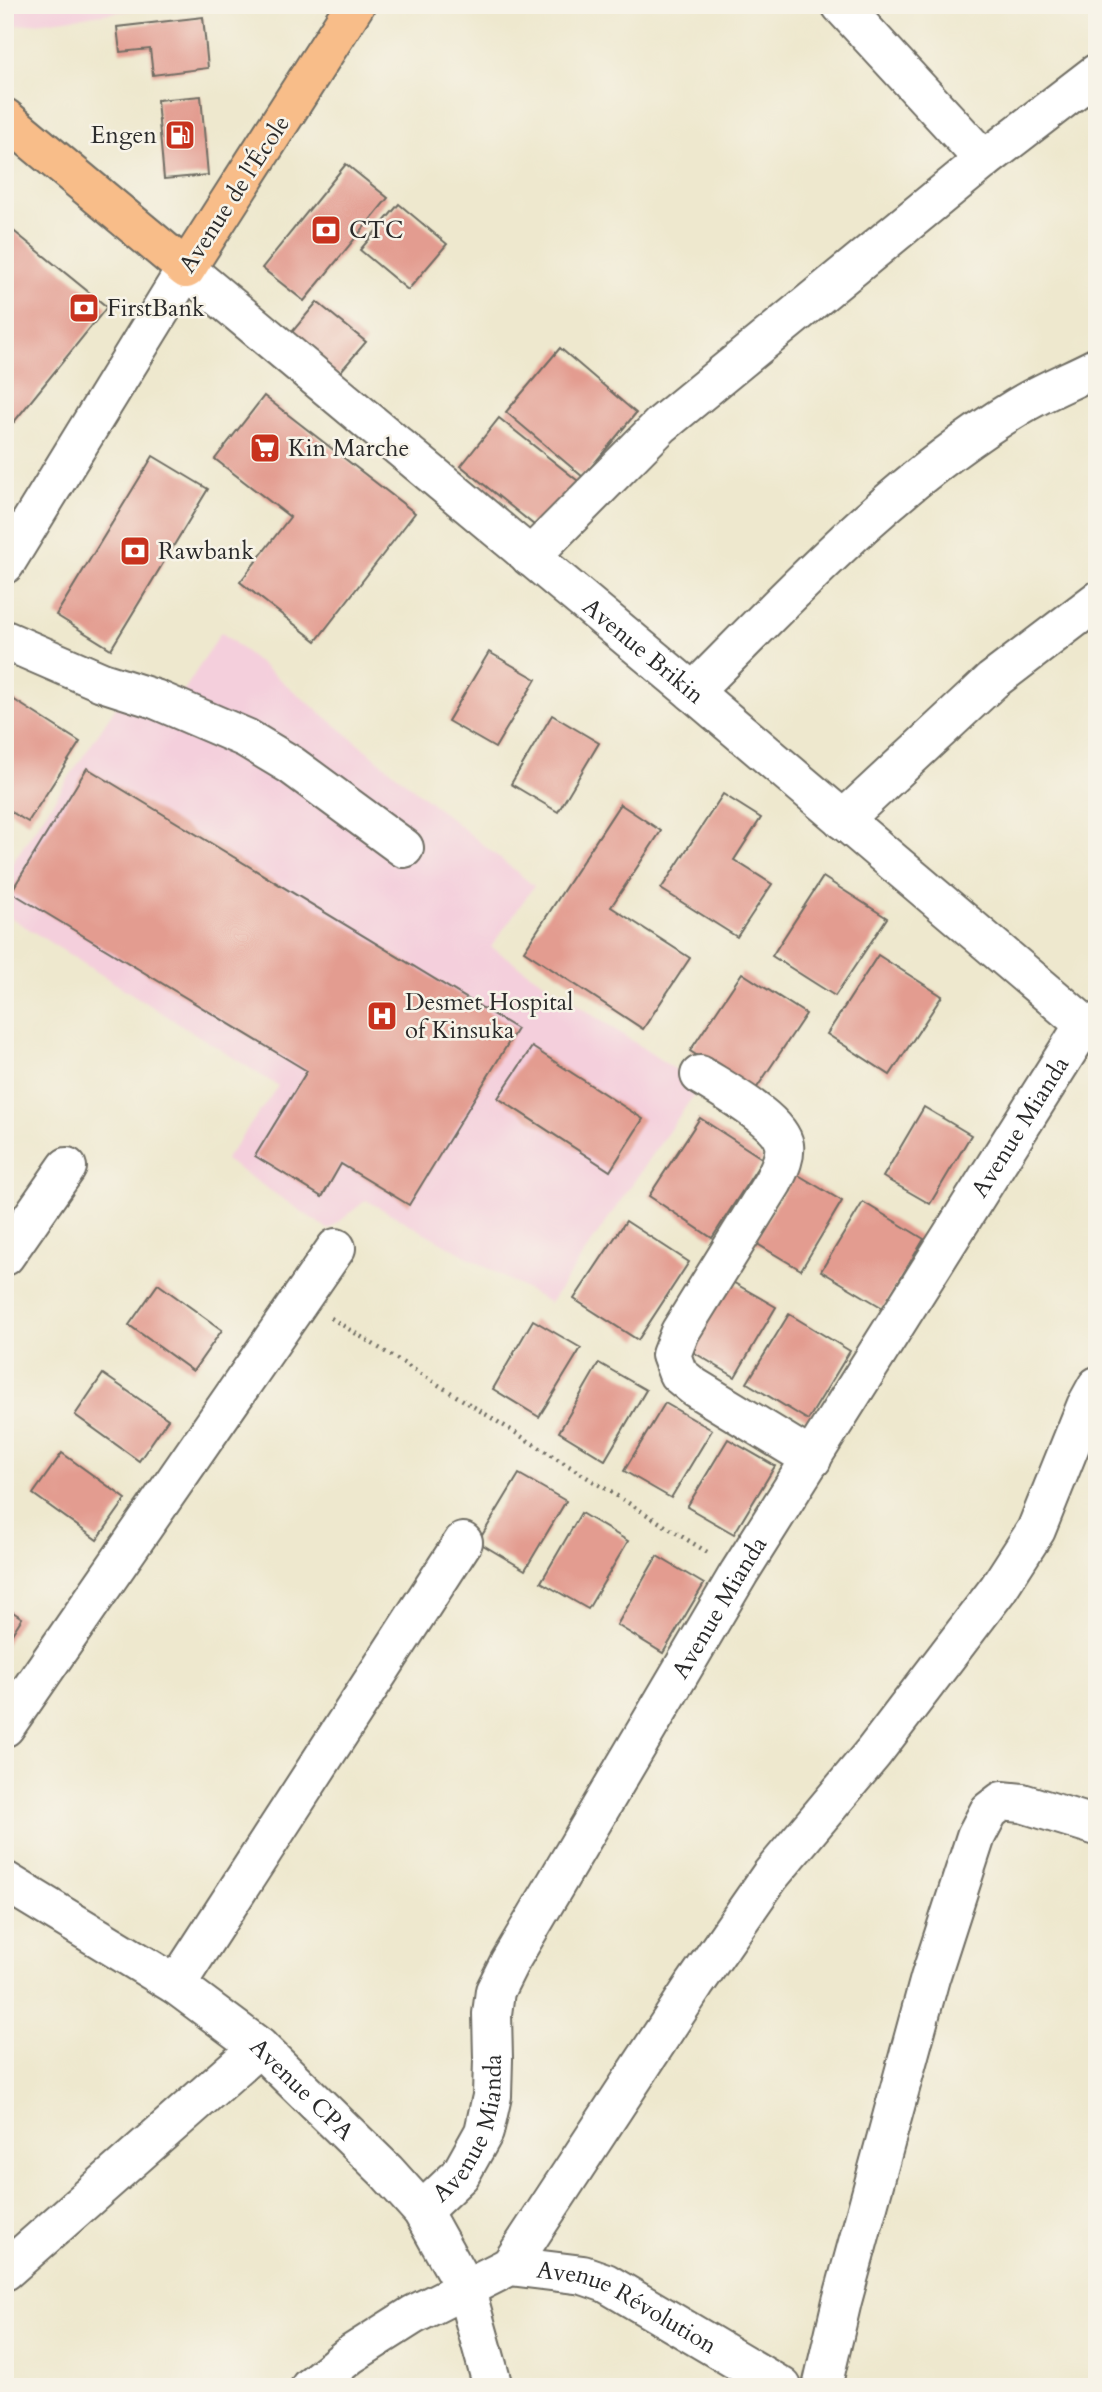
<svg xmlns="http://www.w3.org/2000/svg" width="1102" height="2392" font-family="Cardo,serif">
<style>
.built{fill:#f4cfdc}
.building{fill:#e39c90}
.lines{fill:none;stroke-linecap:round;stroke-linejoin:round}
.minor-casing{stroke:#6f6d64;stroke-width:42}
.major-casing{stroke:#6f6d64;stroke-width:42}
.path{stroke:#6f6d64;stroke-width:4.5;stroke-dasharray:2 5;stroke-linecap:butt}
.minor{stroke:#fff;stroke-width:38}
.major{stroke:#f8bd89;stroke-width:38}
.labels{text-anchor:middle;stroke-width:5;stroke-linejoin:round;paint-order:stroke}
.poi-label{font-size:24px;fill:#2b2b2b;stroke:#f7f3e8;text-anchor:start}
.street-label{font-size:24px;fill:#2b2b2b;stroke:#f7f3e8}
</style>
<rect width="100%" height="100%" fill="#f7f3e8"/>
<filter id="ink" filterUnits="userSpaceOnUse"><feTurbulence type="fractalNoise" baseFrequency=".0143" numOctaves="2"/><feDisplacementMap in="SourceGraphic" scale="14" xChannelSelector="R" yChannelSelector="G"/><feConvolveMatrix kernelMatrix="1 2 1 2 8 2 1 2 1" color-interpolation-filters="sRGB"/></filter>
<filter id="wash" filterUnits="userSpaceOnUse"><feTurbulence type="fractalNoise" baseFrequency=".00686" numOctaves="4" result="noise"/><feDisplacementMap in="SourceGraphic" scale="28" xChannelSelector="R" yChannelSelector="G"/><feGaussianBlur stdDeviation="1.57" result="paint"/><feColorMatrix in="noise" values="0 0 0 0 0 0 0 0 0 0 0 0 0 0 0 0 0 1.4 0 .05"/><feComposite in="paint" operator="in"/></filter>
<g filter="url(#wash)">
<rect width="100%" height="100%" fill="#eee8ce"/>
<g class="built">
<polygon points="5,5 172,5 6,27"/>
<polygon points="221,632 534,886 491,947 700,1086 550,1303 366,1200 329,1230 225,1160 278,1086 5,914 5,874 137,675 183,692"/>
</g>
<g id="blocks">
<g class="building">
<polygon points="203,17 208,68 153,75 150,49 120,52 117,27"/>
<polygon points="201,96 208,175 164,179 157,100"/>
<polygon points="346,164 388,198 304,301 262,268"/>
<polygon points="399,204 447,244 408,290 360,250"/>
<polygon points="5,224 107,307 14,422 5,414"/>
<polygon points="317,302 366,342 335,378 287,338"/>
<polygon points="560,348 636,413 583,477 506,412"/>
<polygon points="264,396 415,513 316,641 240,582 290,517 215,459"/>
<polygon points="499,418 578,481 539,529 461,466"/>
<polygon points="153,456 208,489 111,649 56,615"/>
<polygon points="489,652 536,679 495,748 448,721"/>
<polygon points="5,694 80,742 28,822 5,808"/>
<polygon points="552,715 599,743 558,812 511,784"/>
<polygon points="87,768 517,1029 409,1205 341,1164 322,1197 255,1156 307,1071 11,892"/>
<polygon points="723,794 761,818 734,860 772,884 737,937 661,889"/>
<polygon points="620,804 661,831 611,907 690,958 643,1029 524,951"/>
<polygon points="823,877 887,918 835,996 772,956"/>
<polygon points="878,955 942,996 890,1075 827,1034"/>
<polygon points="742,973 806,1014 754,1092 690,1051"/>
<polygon points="532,1047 643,1119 610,1171 498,1098"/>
<polygon points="924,1107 971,1135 930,1204 883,1177"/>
<polygon points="700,1118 763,1159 712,1238 649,1196"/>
<polygon points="795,1173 842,1201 801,1270 754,1242"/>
<polygon points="863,1202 924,1239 883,1308 821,1271"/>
<polygon points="626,1221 689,1262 638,1340 574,1299"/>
<polygon points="729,1280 776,1307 735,1377 688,1349"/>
<polygon points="158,1284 222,1330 193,1371 129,1325"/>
<polygon points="789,1314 850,1351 808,1420 747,1383"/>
<polygon points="533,1320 581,1348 539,1417 493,1389"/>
<polygon points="599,1363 646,1390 605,1460 559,1432"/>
<polygon points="103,1374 168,1419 139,1461 75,1415"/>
<polygon points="665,1403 712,1430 671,1498 624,1471"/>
<polygon points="728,1439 775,1466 734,1534 687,1507"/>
<polygon points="62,1453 126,1499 97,1540 33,1494"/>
<polygon points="519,1474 566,1501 525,1570 478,1542"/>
<polygon points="581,1513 628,1541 588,1609 541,1582"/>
<polygon points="657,1556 704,1584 663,1653 617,1625"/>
<polygon points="5,1607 22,1618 5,1645"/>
</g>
</g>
</g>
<g filter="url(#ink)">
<use href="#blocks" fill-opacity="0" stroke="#6f6d64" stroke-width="2"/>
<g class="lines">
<g class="minor-casing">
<g id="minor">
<polyline points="841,5 984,160"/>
<polyline points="530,557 661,425 984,160 1097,73"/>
<path id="s1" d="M5 564 186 269 693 692 1097 1035"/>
<polyline points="5,640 102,682 155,699 246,738 291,765 404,848"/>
<path d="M693 692C794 591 893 483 1016 408 1041 392 1070 381 1097 367"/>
<polyline points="843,820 992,681 1097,601"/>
<path d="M700 1075C721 1089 780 1120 784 1145 786 1158 778 1171 773 1182L680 1332 671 1355 678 1374 694 1387 812 1459"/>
<polyline points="5,1256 67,1167"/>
<polyline points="5,1727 336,1248"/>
<path id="s2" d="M5 1881 176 1985 259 2047 386 2171 422 2211 466 2290 493 2387"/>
<polyline points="176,1985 463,1542"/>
<path id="s3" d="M422 2211 460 2175 484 2132 492 2096 493 2059 492 2014 495 1991 509 1963 739 1573 1084 1025"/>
<polyline points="510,2266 695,1984 770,1876 873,1753 998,1589 1036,1530 1086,1406 1097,1386"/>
<polyline points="5,2271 259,2047"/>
<path id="s4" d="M310 2387 350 2355 413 2315 510 2266 583 2275 606 2283 782 2387"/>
<polyline points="822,2387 842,2301 930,1978 976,1836 989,1811 1002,1801 1022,1803 1097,1826"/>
</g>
</g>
<g class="major-casing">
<polyline id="major" points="5,118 186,269 355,5"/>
</g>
<polyline class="path" points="331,1318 707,1552"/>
<use href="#minor" class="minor"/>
<use href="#major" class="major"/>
</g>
</g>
<defs>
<g id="fuel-square" transform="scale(1.575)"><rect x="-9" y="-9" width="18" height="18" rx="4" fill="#c8321e" stroke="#f7f3e8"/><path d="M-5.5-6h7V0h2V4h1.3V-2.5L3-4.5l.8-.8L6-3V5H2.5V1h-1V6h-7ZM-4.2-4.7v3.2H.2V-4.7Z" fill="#fff"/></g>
<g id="bank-square" transform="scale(1.575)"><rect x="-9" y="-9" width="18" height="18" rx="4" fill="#c8321e" stroke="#f7f3e8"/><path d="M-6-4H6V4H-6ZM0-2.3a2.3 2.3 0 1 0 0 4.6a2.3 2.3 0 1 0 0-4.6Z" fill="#fff"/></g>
<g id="supermarket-square" transform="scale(1.575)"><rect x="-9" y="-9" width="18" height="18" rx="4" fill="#c8321e" stroke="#f7f3e8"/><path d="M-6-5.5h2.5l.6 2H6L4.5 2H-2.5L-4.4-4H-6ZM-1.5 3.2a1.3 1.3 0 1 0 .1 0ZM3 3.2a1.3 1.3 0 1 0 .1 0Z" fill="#fff"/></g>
<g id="hospital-square" transform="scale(1.575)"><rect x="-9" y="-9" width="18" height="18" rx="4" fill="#c8321e" stroke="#f7f3e8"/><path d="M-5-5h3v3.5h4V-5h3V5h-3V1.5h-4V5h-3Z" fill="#fff"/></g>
</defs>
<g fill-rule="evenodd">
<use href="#fuel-square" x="180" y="135"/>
<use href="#bank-square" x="326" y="230"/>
<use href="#bank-square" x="84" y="308"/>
<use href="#supermarket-square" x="265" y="448"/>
<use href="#bank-square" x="135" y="551"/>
<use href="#hospital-square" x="382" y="1016"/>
</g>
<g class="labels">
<g class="poi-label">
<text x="157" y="143" text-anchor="end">Engen</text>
<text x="349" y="238">CTC</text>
<text x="107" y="316">FirstBank</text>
<text x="288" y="456">Kin Marche</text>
<text x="158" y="559">Rawbank</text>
<text x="405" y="1010">Desmet Hospital<tspan x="405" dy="28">of Kinsuka</tspan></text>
</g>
<g class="street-label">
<text transform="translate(234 194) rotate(-57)" y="8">Avenue de l'École</text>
<text dy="8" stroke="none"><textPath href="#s1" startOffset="942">Avenue Brikin</textPath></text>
<text dy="8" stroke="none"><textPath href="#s3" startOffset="1255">Avenue Mianda</textPath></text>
<text dy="8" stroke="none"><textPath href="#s3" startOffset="688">Avenue Mianda</textPath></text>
<text dy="8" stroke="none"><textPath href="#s2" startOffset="364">Avenue CPA</textPath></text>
<text dy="8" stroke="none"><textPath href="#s3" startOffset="100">Avenue Mianda</textPath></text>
<text dy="8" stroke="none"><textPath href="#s4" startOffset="360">Avenue Révolution</textPath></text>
</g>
</g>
<rect width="1102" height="2392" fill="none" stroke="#f7f3e8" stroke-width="28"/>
</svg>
